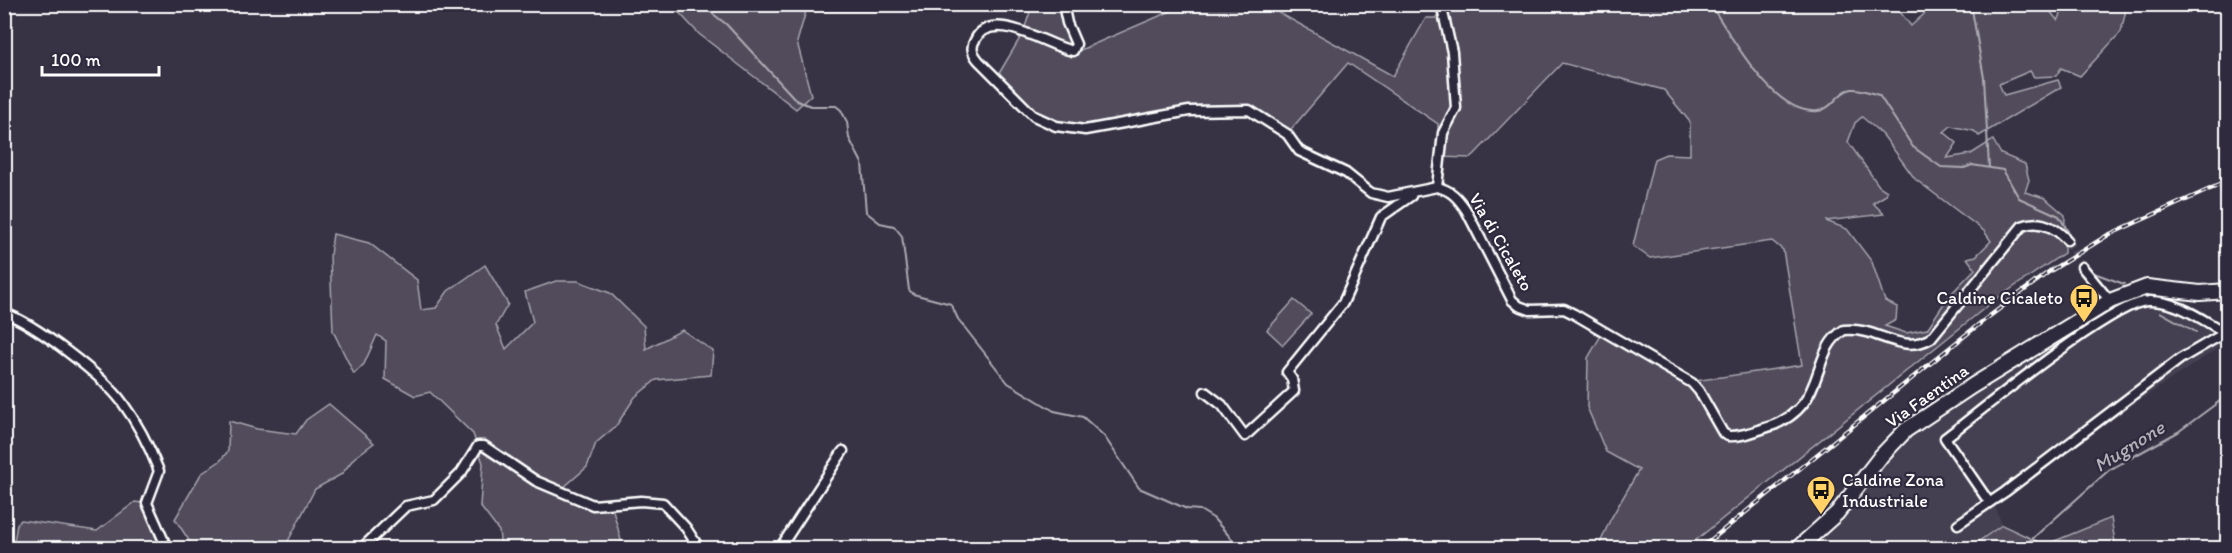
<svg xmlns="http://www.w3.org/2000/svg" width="2232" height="553" font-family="Itim,sans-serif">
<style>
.built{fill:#444051}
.green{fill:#514c5c;stroke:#a8a6ae;stroke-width:1.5;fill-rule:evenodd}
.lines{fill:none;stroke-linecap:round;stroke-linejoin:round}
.stream{stroke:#adabb2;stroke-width:2}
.minor-tunnel{stroke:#4b4758;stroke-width:8;stroke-dasharray:8 4;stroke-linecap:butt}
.minor-casing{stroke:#fff;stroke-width:13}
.primary-casing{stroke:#fff;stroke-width:18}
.minor{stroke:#2f2a3d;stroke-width:8}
.primary{stroke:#2f2a3d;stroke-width:14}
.rail-casing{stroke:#fff;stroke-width:4.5}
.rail{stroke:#2f2a3d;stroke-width:2;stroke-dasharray:7;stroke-linecap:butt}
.labels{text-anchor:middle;stroke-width:4.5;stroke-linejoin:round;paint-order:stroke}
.street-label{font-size:18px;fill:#fff;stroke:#2f2a3d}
.poi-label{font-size:18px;fill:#fff;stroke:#2f2a3d;text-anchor:end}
.water-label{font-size:20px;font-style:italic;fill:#b4b2b9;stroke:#2f2a3d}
</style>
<rect width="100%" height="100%" fill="#373345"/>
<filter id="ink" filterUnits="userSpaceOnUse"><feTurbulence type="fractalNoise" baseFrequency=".0167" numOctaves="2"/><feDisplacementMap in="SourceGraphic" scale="12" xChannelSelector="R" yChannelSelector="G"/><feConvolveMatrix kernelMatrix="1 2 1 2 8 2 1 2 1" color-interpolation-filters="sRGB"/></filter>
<g filter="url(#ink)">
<polygon class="built" points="2147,280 2166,282 2180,299 2227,331 2227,342 2134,404 1995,506 2002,525 1969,548 1802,548 1795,542 1829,512 1878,450 1912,418 1986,368 2117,292"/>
<g class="green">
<path d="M1897 4 1896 7 1911 26 1934 5H2045L2058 21 2065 5H2127L2121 32 2080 76 2061 68 2056 76 2034 77 2030 71 1999 84 2004 95 2058 80 2061 87 1979 136 1974 131 1951 126 1944 132 1957 143 1947 158 1971 154 1993 140 2001 154 2025 164 2029 180 2025 192 2045 198 2065 215 2064 253 1996 299 1686 548H1598L1610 520 1639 470 1606 452 1587 407 1588 358 1603 332 1688 382 1802 365 1783 250 1772 241 1650 258 1633 246 1654 159 1666 154 1690 155V122L1664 90 1562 63 1471 158 1438 157V124L1348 63 1287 134 1249 110 1189 111 1085 130 1034 116 997 77 1023 33 1030 12 1013 5H1061L1066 35 1078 51 1185 5H1265L1393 76 1426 18H1435L1440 13 1436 5ZM1862 117 1883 135 1915 179 1984 231 1991 241 1976 256 1967 258 1975 269 1949 296 1927 329 1906 333 1885 326 1896 320 1897 307 1885 301 1872 262 1847 229 1826 221 1884 214 1873 203 1886 195 1887 191 1879 186 1848 142 1855 123Z"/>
<polygon points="672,5 880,5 876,11 806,11 797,42 811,95 796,109 699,34"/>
<polygon points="333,234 369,243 417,280 421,310 436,308 448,291 485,265 508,304 496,325 506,349 533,322 525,292 556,281 578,281 610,293 644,326 646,349 682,330 713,351 711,375 656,380 635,397 616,426 596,443 587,467 563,488 560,495 589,506 612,506 623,548 501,548 499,531 480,506 483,463 473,434 430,392 415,396 385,379 386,341 377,335 364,364 354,374 333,331 330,255"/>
<polygon points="1294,300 1311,314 1283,345 1267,330"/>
<polygon points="329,404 374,443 354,458 342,474 315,489 285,547 194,548 175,519 201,474 220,461 228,451 229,421 257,429 296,434 306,420"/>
<polygon points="135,502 142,503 164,548 13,548 17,524 21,520 97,531"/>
<polygon points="2111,518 2116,548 1969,548 2002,525 2045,545"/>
</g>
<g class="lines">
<g class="stream">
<polyline points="700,4 726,24 797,101 811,106 836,106 841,110 847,122 849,138 862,163 866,212 880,223 894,226 902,236 909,290 913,294 951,304 958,319 1008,383 1054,411 1083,417 1104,436 1139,488 1187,509 1200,510 1213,518 1240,548"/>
<path d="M1710 4C1731 35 1773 116 1818 111 1833 109 1838 91 1852 89 1860 88 1871 93 1879 95L1913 147 1941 167 1964 168 1972 165 2003 170 2019 198 2059 216 2069 233"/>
<polyline points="1971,4 1984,78 1989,167"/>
<polyline points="2086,264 2094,273 2124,284"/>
<polyline points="2160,312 2196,332"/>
<polyline points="2223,346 2228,348"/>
<polyline points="2022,548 2109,470 2178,432 2228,395"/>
</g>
<polyline class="minor-tunnel" points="2067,240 2082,267"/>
<g class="minor-casing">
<g id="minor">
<path d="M1063 4 1067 23 1076 44 1073 51C1049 47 992 6 975 40 970 48 973 54 979 61L1034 116 1056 126 1085 130 1189 111 1249 110 1287 134 1299 151 1346 173 1371 193 1388 197 1437 187C1451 190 1458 198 1466 210L1512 300 1519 306 1530 310 1564 309 1574 314 1692 383 1699 391 1723 433 1728 436C1740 437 1753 432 1765 428 1830 409 1808 352 1844 330 1878 326 1899 356 1931 338L2022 226C2040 219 2055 227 2067 240"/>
<polyline points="1437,187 1443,133 1456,108 1452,52 1441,4"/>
<polyline points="2082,267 2110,301"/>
<path d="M4 313C34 323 103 376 122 402 136 421 150 448 159 471L147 503 167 548"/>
<polyline points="1205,392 1222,405 1245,436 1294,391 1292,379 1287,372 1343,303 1381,217 1411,196"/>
<path d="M1989 502 1945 438C1980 412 2114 301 2148 301 2176 300 2201 319 2224 332"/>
<polyline points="1958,524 2005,492 2180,359 2228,331"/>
<polyline points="362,548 406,506 434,500 461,473 478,446 484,446 536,481 593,505 641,501 663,503 686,528 699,548"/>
<polyline points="780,548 843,451"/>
</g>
</g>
<g class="primary-casing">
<polyline id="primary" points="1798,548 1837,513 1881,456 1906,430 1972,386 2081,319 2110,301 2147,287 2200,293 2228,291"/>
</g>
<use href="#minor" class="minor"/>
<use href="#primary" class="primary"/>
<g class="rail-casing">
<polyline id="rail" points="1701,548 1983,321 2050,271 2108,235 2228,181"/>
</g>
<use href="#rail" class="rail"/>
</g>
</g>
<defs>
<g id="bus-pin" transform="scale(1.5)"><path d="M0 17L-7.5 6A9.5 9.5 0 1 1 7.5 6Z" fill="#ffd166" stroke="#2f2a3d"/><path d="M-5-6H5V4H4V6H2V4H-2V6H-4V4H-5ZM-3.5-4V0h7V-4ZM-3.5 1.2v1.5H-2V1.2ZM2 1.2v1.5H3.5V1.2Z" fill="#111"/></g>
</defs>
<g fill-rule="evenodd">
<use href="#bus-pin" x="2084" y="298"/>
<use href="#bus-pin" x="1821" y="490"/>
</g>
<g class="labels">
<g class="street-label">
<text transform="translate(1501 242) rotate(60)" y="6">Via di Cicaleto</text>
<text transform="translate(1927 396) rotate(-35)" y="6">Via Faentina</text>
</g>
<g class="poi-label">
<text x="2063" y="304">Caldine Cicaleto</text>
<text x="1842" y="486" text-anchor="start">Caldine Zona<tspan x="1842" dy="21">Industriale</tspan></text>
</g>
<g class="water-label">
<text transform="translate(2129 446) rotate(-32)" y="7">Mugnone</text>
</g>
</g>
<rect width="2232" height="553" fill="none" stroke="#2f2a3d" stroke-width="24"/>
<rect x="12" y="12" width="2208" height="529" fill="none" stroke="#fff" stroke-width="2" filter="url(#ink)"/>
<path d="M42 66v9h117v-9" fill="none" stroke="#ffffff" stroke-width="3"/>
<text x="51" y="66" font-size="18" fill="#ffffff" stroke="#2f2a3d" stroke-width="4.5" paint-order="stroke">100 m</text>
</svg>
